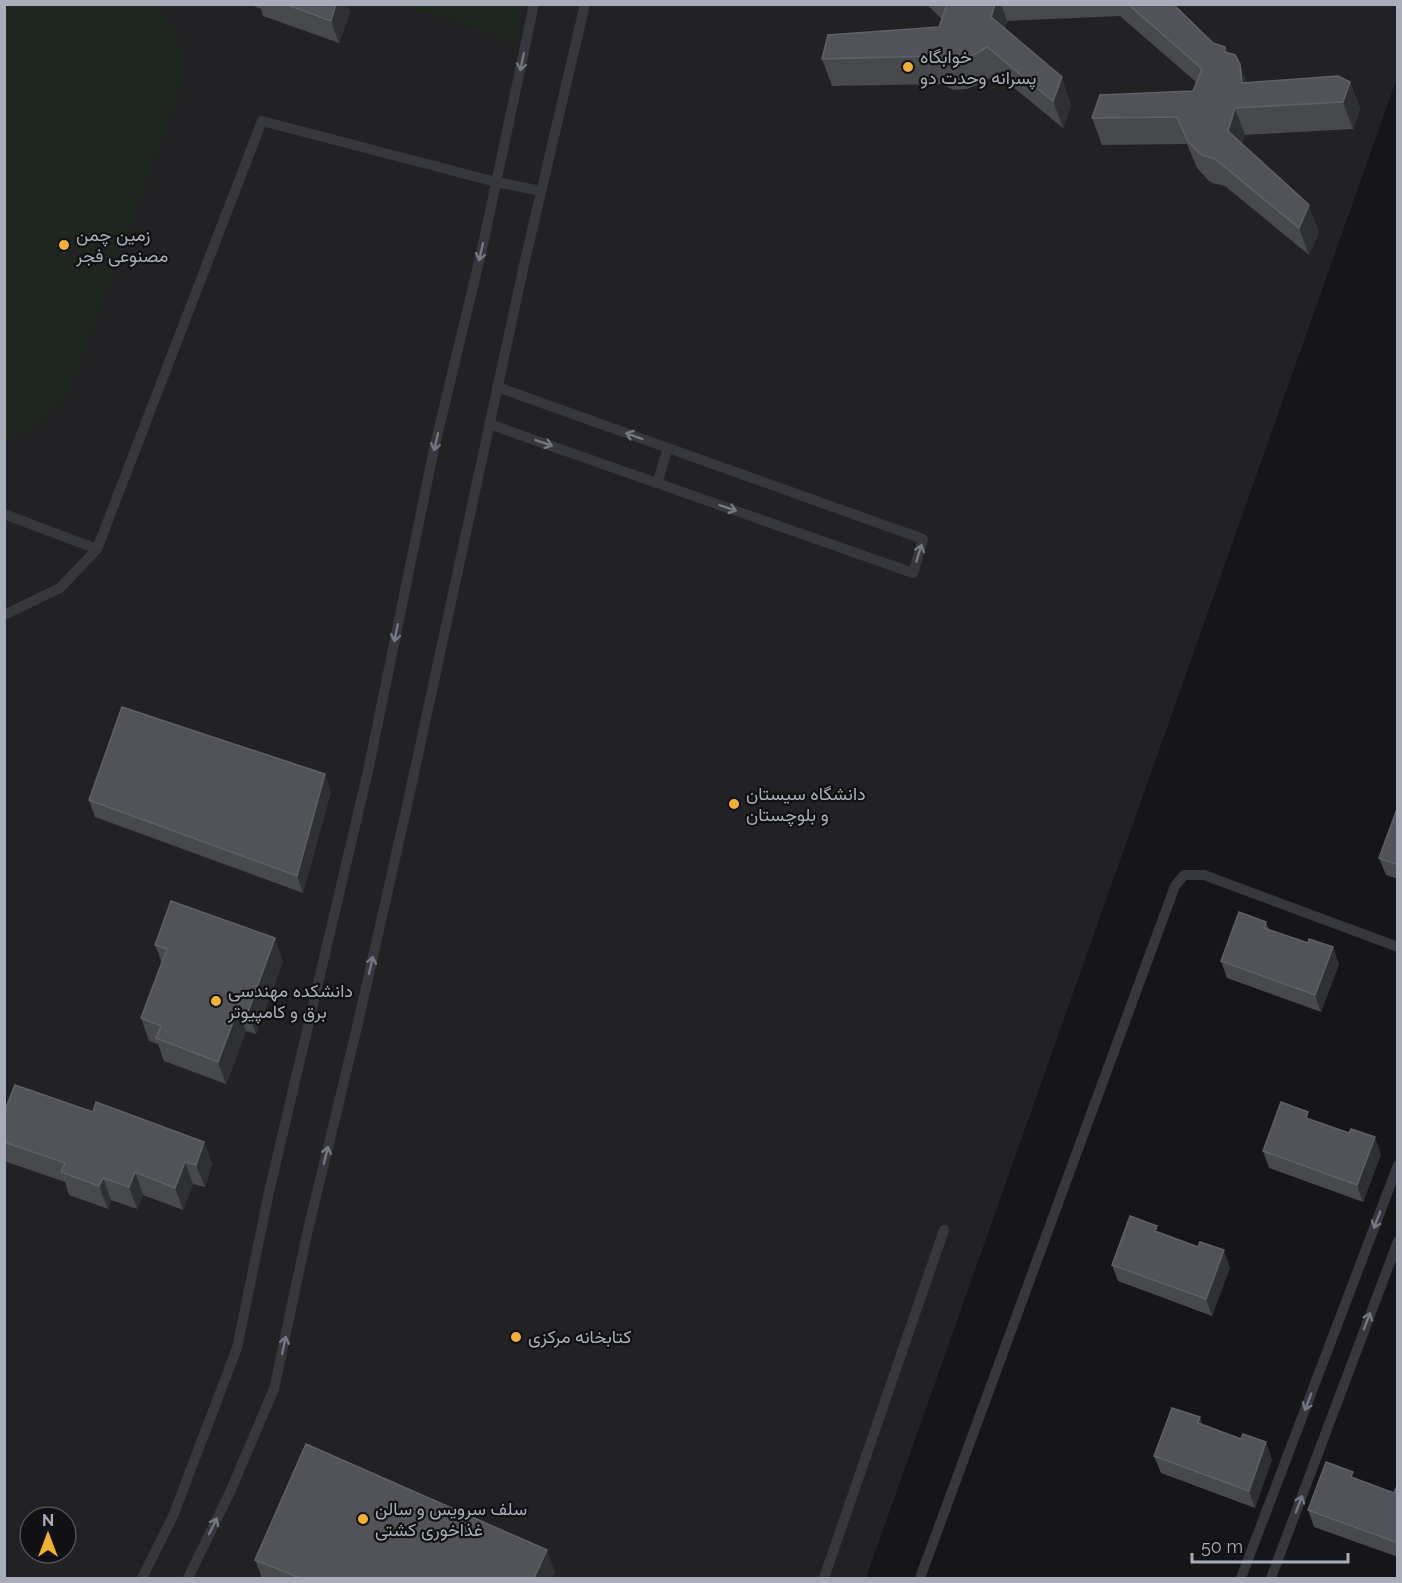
<svg xmlns="http://www.w3.org/2000/svg" width="1402" height="1583" font-family="Raleway,Vazirmatn,sans-serif">
<style>
.built{fill:#222225;fill-rule:evenodd}
.park{fill:#1e261f}
.lines{fill:none;stroke-linecap:round;stroke-linejoin:round}
.service{stroke:#37383d;stroke-width:10}
.wall{fill:#47494d}
.shaded-wall{fill:#2f3033}
.building{fill:#525359;stroke:#5f6168;stroke-width:1.5}
.oneway{stroke:#757881}
.poi-dot{fill:#f2b134;stroke:#111113;stroke-width:2}
.labels{text-anchor:middle;stroke-width:4.5;stroke-linejoin:round;paint-order:stroke}
.poi-label{font-size:18px;fill:#a8adb8;stroke:#111113;text-anchor:start}
</style>
<rect width="100%" height="100%" fill="#161618"/>
<path class="built" d="M5 5H1397V78L866 1578H5ZM30 1517H66V1553H30Z"/>
<g class="park">
<polygon points="4,5 156,5 175,29 183,55 180,93 68,397 30,432 5,440"/>
<polygon points="405,5 524,4 524,5 516,43"/>
</g>
<g class="lines">
<g class="service">
<polyline points="489,424 913,573 923,539 497,387"/>
<polyline points="657,483 668,448"/>
<polyline points="4,514 97,549"/>
<polyline points="4,615 60,588 97,549 262,121 496,182 541,191"/>
<polyline points="142,1578 173,1516 237,1348 269,1192 368,771 434,449 482,249 534,4"/>
<polyline points="188,1578 230,1492 274,1389 307,1234 358,1023 407,806 524,265 585,4"/>
<polyline points="824,1578 944,1230"/>
<polyline points="920,1578 1175,886 1184,875 1204,875 1398,947"/>
<polyline points="1241,1578 1398,1165"/>
<polyline points="1271,1578 1398,1241"/>
</g>
</g>
<g class="wall">
<polygon points="249,4 347,4 350,12 339,43 263,16 261,9"/>
<polygon points="926,4 1173,4 1213,43 1225,47 1227,53 1246,82 1350,82 1360,109 1353,129 1245,135 1242,144 1319,232 1309,255 1225,186 1212,183 1208,180 1197,168 1187,144 1102,145 1092,118 1193,91 1196,82 1120,16 1007,21 1005,29 1071,105 1063,128 997,74 982,83 967,89 953,90 942,84 832,86 822,59 939,27 942,19"/>
<polygon points="331,791 303,893 95,817 89,800"/>
<polygon points="1397,809 1398,879 1386,875 1379,858"/>
<polygon points="1266,922 1269,930 1339,964 1321,1012 1227,978 1221,961"/>
<polygon points="155,945 283,961 256,1034 246,1031 226,1084 164,1061 158,1044 149,1041 141,1018 162,963"/>
<polygon points="93,1112 204,1142 212,1164 205,1187 193,1184 183,1210 143,1195 137,1209 111,1200 108,1209 69,1195 65,1182 4,1161 4,1113"/>
<polygon points="1263,1151 1381,1154 1363,1202 1269,1168"/>
<polygon points="1160,1233 1198,1247 1230,1267 1212,1316 1118,1281 1112,1265"/>
<polygon points="1202,1425 1272,1459 1255,1508 1161,1473 1154,1456"/>
<polygon points="1356,1479 1394,1493 1398,1488 1398,1557 1314,1527 1308,1510"/>
<polygon points="255,1560 555,1572 552,1578 262,1578"/>
</g>
<g class="shaded-wall">
<polygon points="336,4 347,4 350,12 339,43 331,21"/>
<polygon points="995,4 1001,4 1007,21 1001,44 991,17"/>
<polygon points="1240,64 1250,91 1242,83"/>
<polygon points="1062,77 1071,105 1063,128 1053,101"/>
<polygon points="1350,82 1360,109 1353,129 1343,102"/>
<polygon points="1235,108 1245,135 1238,158 1228,131"/>
<polygon points="1309,205 1319,232 1309,255 1299,228"/>
<polygon points="325,774 331,791 303,893 297,876"/>
<polygon points="275,938 283,961 256,1034 248,1012"/>
<polygon points="1333,947 1339,964 1321,1012 1315,995"/>
<polygon points="238,1009 246,1031 226,1084 218,1062"/>
<polygon points="1375,1137 1381,1154 1363,1202 1357,1185"/>
<polygon points="204,1142 212,1164 205,1187 196,1165"/>
<polygon points="185,1162 193,1184 183,1210 175,1188"/>
<polygon points="135,1172 143,1195 137,1209 129,1187"/>
<polygon points="103,1178 111,1200 108,1209 99,1186"/>
<polygon points="1224,1250 1230,1267 1212,1316 1206,1299"/>
<polygon points="1200,1417 1206,1434 1198,1423"/>
<polygon points="1266,1442 1272,1459 1255,1508 1249,1491"/>
<polygon points="547,1550 555,1572 552,1578 534,1578"/>
</g>
<g class="building">
<polygon points="285,4 336,4 331,21"/>
<polygon points="947,4 995,4 991,17 1062,77 1053,101 987,47 972,56 957,61 943,62 932,56 822,59 828,35 939,27"/>
<polygon points="1128,4 1173,4 1213,43 1225,47 1225,52 1235,55 1240,64 1242,83 1338,76 1350,82 1343,102 1235,108 1228,131 1309,205 1299,228 1215,159 1202,155 1198,152 1187,140 1177,117 1092,118 1100,95 1193,91 1202,69"/>
<polygon points="122,707 325,774 297,876 89,800"/>
<polygon points="1397,809 1398,810 1398,865 1379,858"/>
<polygon points="171,901 275,938 248,1012 238,1009 218,1062 156,1038 161,1026 141,1018 167,949 155,945"/>
<polygon points="1239,912 1266,922 1264,928 1308,943 1309,939 1333,947 1315,995 1221,961"/>
<polygon points="15,1085 93,1112 96,1102 204,1142 196,1165 185,1162 175,1188 135,1172 129,1187 103,1178 99,1186 61,1172 65,1163 4,1142 4,1113"/>
<polygon points="1281,1102 1308,1112 1306,1118 1349,1133 1351,1129 1375,1137 1357,1185 1263,1151"/>
<polygon points="1130,1216 1157,1226 1155,1231 1198,1247 1200,1242 1224,1250 1206,1299 1112,1265"/>
<polygon points="1172,1408 1200,1417 1198,1423 1241,1439 1243,1434 1266,1442 1249,1491 1154,1456"/>
<polygon points="306,1444 547,1550 534,1578 300,1578 255,1560"/>
<polygon points="1326,1462 1353,1472 1351,1477 1394,1493 1396,1488 1398,1488 1398,1543 1308,1510"/>
</g>
<defs><path id="oneway-shaft" d="M-6 0H5M1.5-3L5.5 0L1.5 3" fill="none" stroke-width="1.6" stroke-linecap="round" stroke-linejoin="round" transform="scale(1.5)"/></defs>
<g class="oneway">
<use href="#oneway-shaft" transform="translate(522 62) rotate(102)"/>
<use href="#oneway-shaft" transform="translate(481 252) rotate(103)"/>
<use href="#oneway-shaft" transform="translate(634 436) rotate(-160)"/>
<use href="#oneway-shaft" transform="translate(436 442) rotate(103)"/>
<use href="#oneway-shaft" transform="translate(544 443) rotate(19)"/>
<use href="#oneway-shaft" transform="translate(728 508) rotate(19)"/>
<use href="#oneway-shaft" transform="translate(919 553) rotate(-73)"/>
<use href="#oneway-shaft" transform="translate(396 633) rotate(102)"/>
<use href="#oneway-shaft" transform="translate(371 965) rotate(-77)"/>
<use href="#oneway-shaft" transform="translate(326 1155) rotate(-76)"/>
<use href="#oneway-shaft" transform="translate(1377 1220) rotate(111)"/>
<use href="#oneway-shaft" transform="translate(1367 1321) rotate(-69)"/>
<use href="#oneway-shaft" transform="translate(284 1345) rotate(-78)"/>
<use href="#oneway-shaft" transform="translate(1308 1402) rotate(111)"/>
<use href="#oneway-shaft" transform="translate(1299 1504) rotate(-69)"/>
<use href="#oneway-shaft" transform="translate(213 1526) rotate(-64)"/>
</g>
<g class="poi-dot">
<circle cx="908" cy="67" r="6"/>
<circle cx="64" cy="245" r="6"/>
<circle cx="734" cy="804" r="6"/>
<circle cx="216" cy="1001" r="6"/>
<circle cx="516" cy="1337" r="6"/>
<circle cx="363" cy="1519" r="6"/>
</g>
<g class="labels">
<g class="poi-label">
<text x="920" y="63">خوابگاه<tspan x="920" dy="21">پسرانه وحدت دو</tspan></text>
<text x="76" y="241">زمین چمن<tspan x="76" dy="21">مصنوعی فجر</tspan></text>
<text x="746" y="800">دانشگاه سیستان<tspan x="746" dy="21">و بلوچستان</tspan></text>
<text x="228" y="997">دانشکده مهندسی<tspan x="228" dy="21">برق و کامپیوتر</tspan></text>
<text x="528" y="1343">کتابخانه مرکزی</text>
<text x="375" y="1515">سلف سرویس و سالن<tspan x="375" dy="21">غذاخوری کشتی</tspan></text>
</g>
</g>
<rect width="1402" height="1583" fill="none" stroke="#a8adb8" stroke-width="12"/>
<g transform="translate(48 1535)"><circle r="28" fill="#111113" stroke="#4d4f55" stroke-width="1.5"/>
<path d="M0-4.5L10 22L0 15L-10 22Z" fill="#f2b134"/>
<text y="-9" font-size="16" font-weight="bold" text-anchor="middle" fill="#a8adb8">N</text>
</g>
<path d="M1192 1553v9h156v-9" fill="none" stroke="#a8adb8" stroke-width="3"/>
<text x="1201" y="1553" font-size="18" fill="#a8adb8" stroke="#111113" stroke-width="4.5" paint-order="stroke">50 m</text>
</svg>
